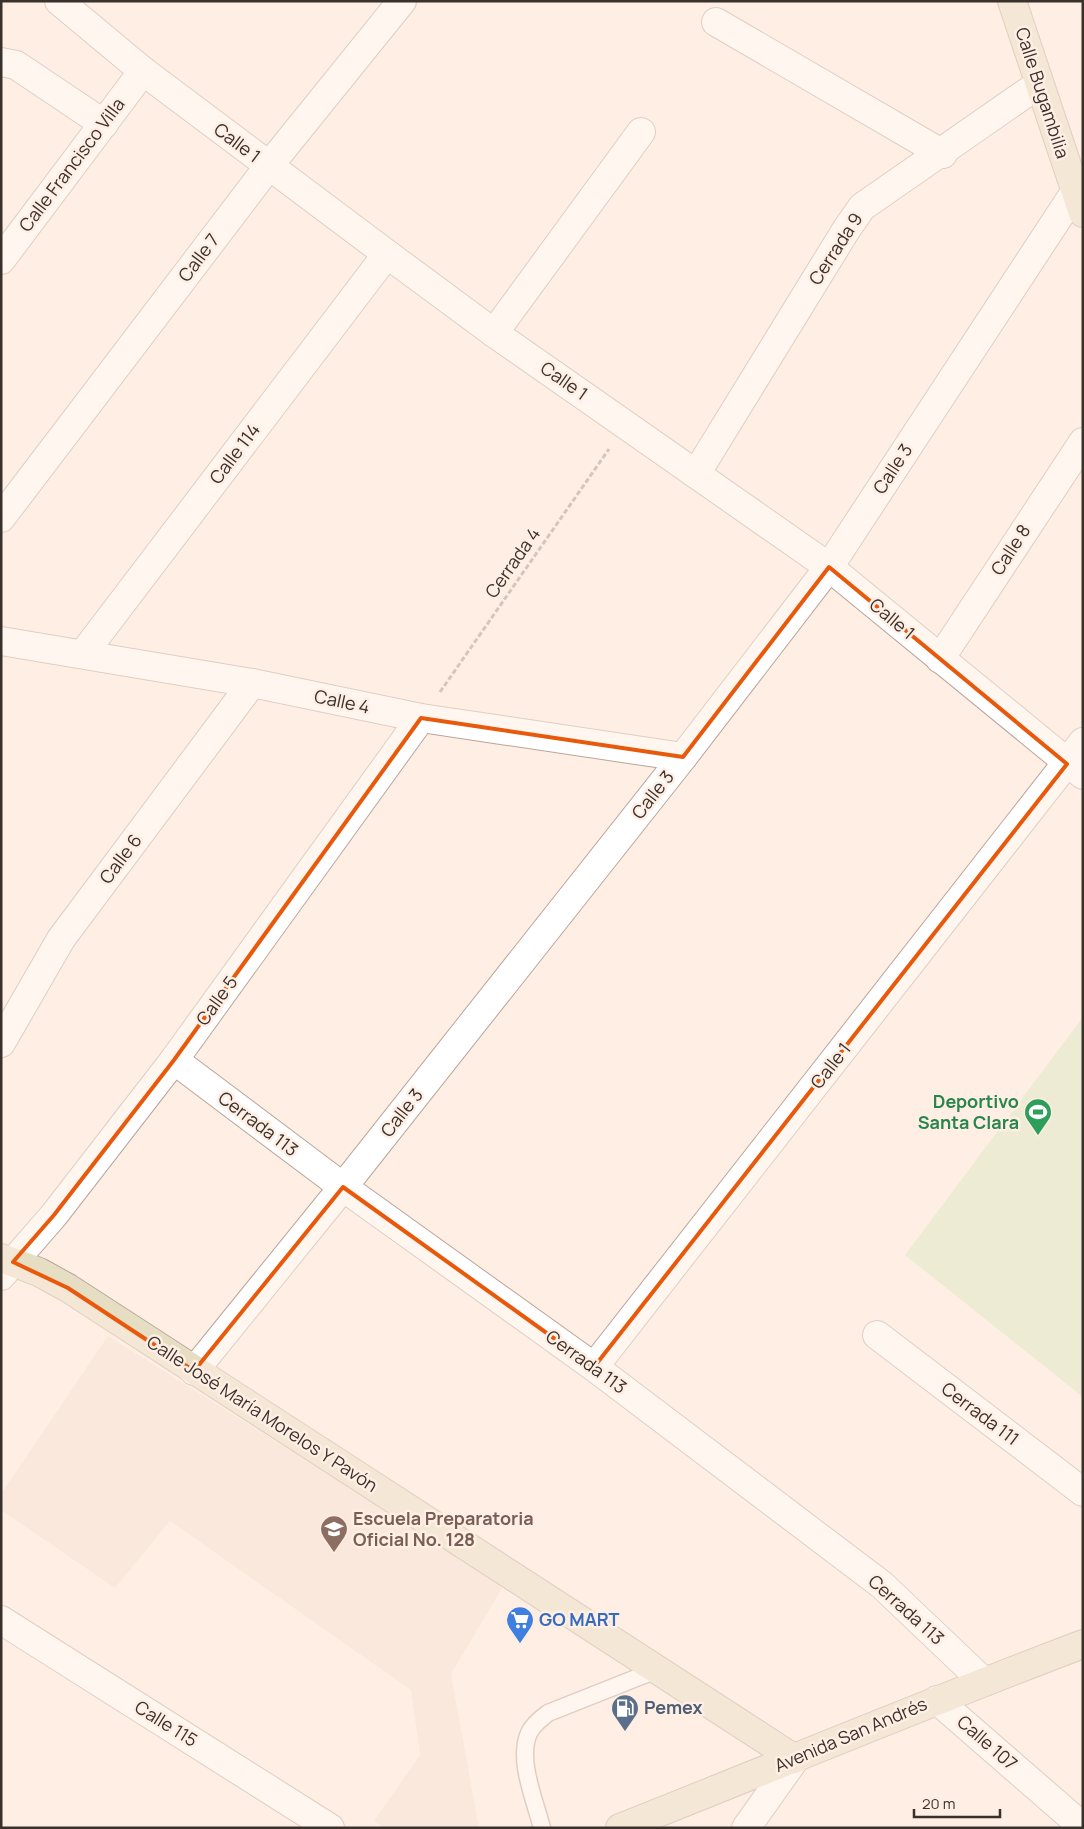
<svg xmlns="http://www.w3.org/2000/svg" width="1084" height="1829" font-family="Manrope,sans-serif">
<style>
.education{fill:#f5dfd3}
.pitch{fill:#d8e7bf}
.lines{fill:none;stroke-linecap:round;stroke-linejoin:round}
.lane-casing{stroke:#baa69a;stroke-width:19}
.street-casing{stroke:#baa69a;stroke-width:30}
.secondary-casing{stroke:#baa69a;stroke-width:30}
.path{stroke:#a1958d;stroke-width:3;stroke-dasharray:5 2.5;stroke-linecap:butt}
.lane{stroke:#fff;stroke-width:16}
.street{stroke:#fff;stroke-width:28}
.secondary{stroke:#e6dec3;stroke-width:28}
.marked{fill:none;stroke:#e8590c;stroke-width:4;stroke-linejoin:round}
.labels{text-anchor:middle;stroke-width:5;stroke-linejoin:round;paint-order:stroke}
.street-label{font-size:18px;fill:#39312c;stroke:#ffeee3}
.leisure-label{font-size:18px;font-weight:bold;fill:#27864d;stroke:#ffeee3;text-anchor:end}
.education-label{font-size:18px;font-weight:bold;fill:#785e54;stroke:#ffeee3;text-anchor:start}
.shop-label{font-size:18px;font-weight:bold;fill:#366cbe;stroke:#ffeee3;text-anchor:start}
.service-label{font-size:18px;font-weight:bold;fill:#4e5e75;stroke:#ffeee3;text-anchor:start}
</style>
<rect width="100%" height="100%" fill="#ffeee3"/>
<polygon class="education" points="108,1336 504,1585 451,1674 479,1828 384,1828 374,1821 420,1755 411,1690 170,1521 115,1588 1,1510 1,1494"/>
<polygon class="pitch" points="1083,1017 1083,1397 905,1255"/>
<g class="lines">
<g class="lane-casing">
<path id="lane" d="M542 1828C535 1800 517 1760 529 1733 533 1724 541 1719 548 1713L659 1669"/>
</g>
<g class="street-casing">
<g id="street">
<polyline points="59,1 143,71 387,254 494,333 829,567 1083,775"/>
<polyline points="716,22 943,154"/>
<polyline points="1,62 16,65 104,124"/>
<polyline points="1,260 143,71"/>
<polyline points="494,333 641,132"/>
<polyline points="696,474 846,230 862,207 1039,84"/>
<polyline points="1,518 268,167 402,1"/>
<polyline points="1,641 252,683 421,718 683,757"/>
<polyline points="83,654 387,254"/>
<polyline points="940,659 1083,442"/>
<polyline points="1,1043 61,939 252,683"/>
<polyline points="174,1060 343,1187 594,1367 882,1585 984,1682"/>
<polyline points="1,1276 54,1215 174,1060 421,718"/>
<polyline points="877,1335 1083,1492"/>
<polyline points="594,1367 1083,742"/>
<polyline points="194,1371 343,1187 683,757 829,567 1075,192"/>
<polyline points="1,1620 330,1828"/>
<polyline points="937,1700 1083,1827"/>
<polyline points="746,1828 795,1759"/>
</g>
</g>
<g class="secondary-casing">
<g id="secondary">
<polyline points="1012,1 1083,213"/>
<polyline points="1,1258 39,1272 68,1288 795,1759"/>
<path d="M620 1828C774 1767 927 1703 1083 1644"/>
</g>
</g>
<polyline class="path" points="440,692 609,449"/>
<use href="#lane" class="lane"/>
<use href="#street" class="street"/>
<use href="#secondary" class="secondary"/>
</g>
<path d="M0 0H1084V1829H0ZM829 567 1067 764 594 1367 343 1187 194 1371 68 1288 13 1262 54 1215 174 1060 421 718 683 757Z" fill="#ffeee3" fill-opacity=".55" fill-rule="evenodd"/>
<path class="marked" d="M829 567 1067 764 594 1367 343 1187 194 1371 68 1288 13 1262 54 1215 174 1060 421 718 683 757Z"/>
<defs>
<g id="stadium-pin" transform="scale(1.4375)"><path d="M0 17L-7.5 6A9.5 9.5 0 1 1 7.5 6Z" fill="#2e9e5b" stroke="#ffeee3"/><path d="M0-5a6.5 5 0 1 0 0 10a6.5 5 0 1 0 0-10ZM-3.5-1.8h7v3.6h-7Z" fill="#fff"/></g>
<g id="school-pin" transform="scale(1.4375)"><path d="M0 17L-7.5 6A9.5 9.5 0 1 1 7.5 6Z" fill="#8d6e63" stroke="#ffeee3"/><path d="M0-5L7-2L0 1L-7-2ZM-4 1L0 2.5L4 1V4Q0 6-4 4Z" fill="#fff"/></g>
<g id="supermarket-pin" transform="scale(1.4375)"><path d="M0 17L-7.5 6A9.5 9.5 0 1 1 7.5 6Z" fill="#3f7fe0" stroke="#ffeee3"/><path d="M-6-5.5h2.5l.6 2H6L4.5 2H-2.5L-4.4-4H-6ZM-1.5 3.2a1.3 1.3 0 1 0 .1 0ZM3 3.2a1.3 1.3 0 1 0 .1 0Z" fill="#fff"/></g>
<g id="fuel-pin" transform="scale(1.4375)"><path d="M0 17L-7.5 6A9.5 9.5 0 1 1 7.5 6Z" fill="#5c6f8a" stroke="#ffeee3"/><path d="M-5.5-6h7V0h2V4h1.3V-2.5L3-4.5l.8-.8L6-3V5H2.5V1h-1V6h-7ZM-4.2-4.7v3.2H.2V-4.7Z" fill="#fff"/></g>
</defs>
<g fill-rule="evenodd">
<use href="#stadium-pin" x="1038" y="1112"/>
<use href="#school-pin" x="334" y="1529"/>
<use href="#supermarket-pin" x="520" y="1620"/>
<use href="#fuel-pin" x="625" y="1708"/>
</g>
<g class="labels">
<g class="street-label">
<text transform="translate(1042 93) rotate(72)" y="6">Calle Bugambilia</text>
<text transform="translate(237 143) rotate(37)" y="6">Calle 1</text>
<text transform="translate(72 165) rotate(-53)" y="6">Calle Francisco Villa</text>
<text transform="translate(836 249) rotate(-57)" y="6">Cerrada 9</text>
<text transform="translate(199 258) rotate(-53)" y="6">Calle 7</text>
<text transform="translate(564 381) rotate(35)" y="6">Calle 1</text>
<text transform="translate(235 454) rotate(-53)" y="6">Calle 114</text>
<text transform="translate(893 469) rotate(-57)" y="6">Calle 3</text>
<text transform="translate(1011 550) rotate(-57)" y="6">Calle 8</text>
<text transform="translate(513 563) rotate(-55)" y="6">Cerrada 4</text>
<text transform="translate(892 619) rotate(40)" y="6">Calle 1</text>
<text transform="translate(342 702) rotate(12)" y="6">Calle 4</text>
<text transform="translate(653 795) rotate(-52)" y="6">Calle 3</text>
<text transform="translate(121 859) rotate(-53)" y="6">Calle 6</text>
<text transform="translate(217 1001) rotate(-54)" y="6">Calle 5</text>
<text transform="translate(831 1066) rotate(-52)" y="6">Calle 1</text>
<text transform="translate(402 1113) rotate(-52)" y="6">Calle 3</text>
<text transform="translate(258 1124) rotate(37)" y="6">Cerrada 113</text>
<text transform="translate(586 1362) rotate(36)" y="6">Cerrada 113</text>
<text transform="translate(262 1414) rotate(33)" y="6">Calle José María Morelos Y Pavón</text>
<text transform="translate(980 1414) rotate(37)" y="6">Cerrada 111</text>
<text transform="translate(906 1610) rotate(42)" y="6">Cerrada 113</text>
<text transform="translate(166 1724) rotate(32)" y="6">Calle 115</text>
<text transform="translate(851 1735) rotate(-23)" y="6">Avenida San Andrés</text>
<text transform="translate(987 1743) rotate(41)" y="6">Calle 107</text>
</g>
<g class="leisure-label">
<text x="1019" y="1108">Deportivo<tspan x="1019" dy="21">Santa Clara</tspan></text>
</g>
<g class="education-label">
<text x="353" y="1525">Escuela Preparatoria<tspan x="353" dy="21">Oficial No. 128</tspan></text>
</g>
<g class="shop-label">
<text x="539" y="1626">GO MART</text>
</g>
<g class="service-label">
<text x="644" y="1714">Pemex</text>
</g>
</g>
<rect width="1084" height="1829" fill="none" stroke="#39312c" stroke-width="5"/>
<path d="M914 1809v8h86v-8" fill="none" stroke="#39312c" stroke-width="2.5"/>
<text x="922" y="1809" font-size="15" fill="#39312c" stroke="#ffeee3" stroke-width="4" paint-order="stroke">20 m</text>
</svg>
